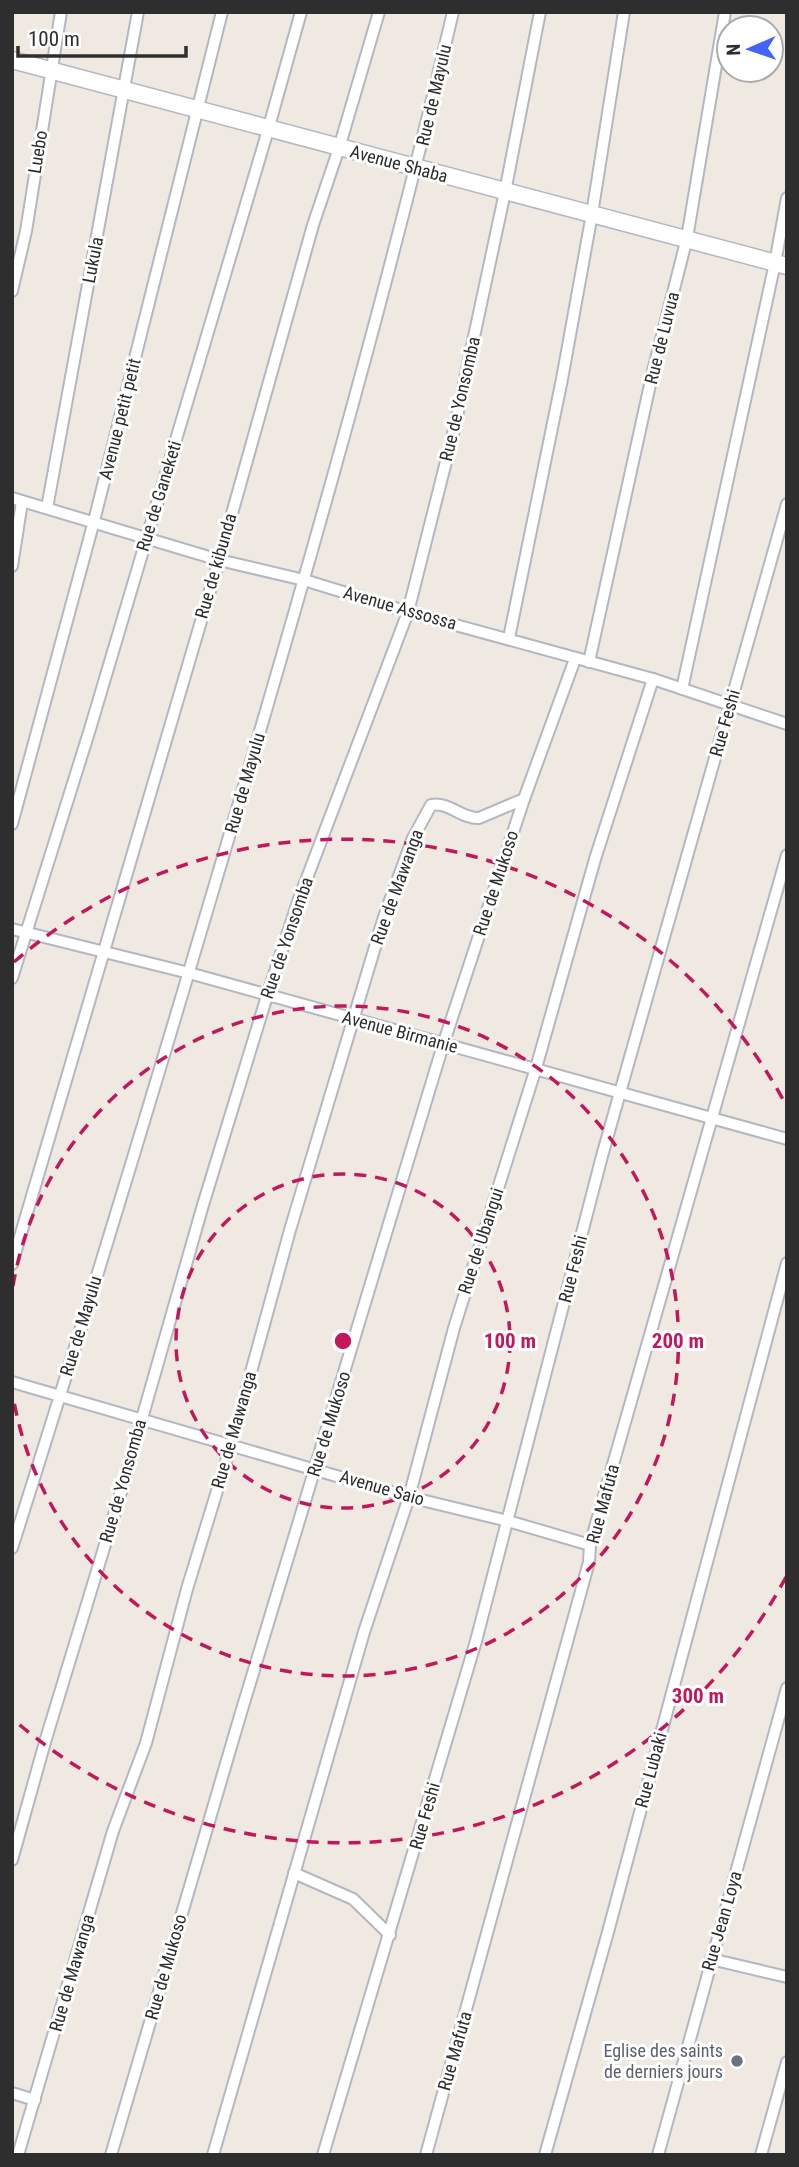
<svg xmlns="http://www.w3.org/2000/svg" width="799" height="2167" font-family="'Roboto Condensed',sans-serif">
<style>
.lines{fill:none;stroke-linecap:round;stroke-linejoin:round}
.street-casing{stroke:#b4b7c1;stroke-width:14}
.secondary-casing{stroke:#b4b7c1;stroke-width:19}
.street{stroke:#fff;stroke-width:10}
.secondary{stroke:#fff;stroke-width:16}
.ring{fill:none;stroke:#c2185b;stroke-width:3.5;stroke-dasharray:12 9}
.worship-dot{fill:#6b7280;stroke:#fff;stroke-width:2.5}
.labels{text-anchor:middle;stroke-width:6;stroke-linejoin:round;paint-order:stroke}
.street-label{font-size:18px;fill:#2e2e2e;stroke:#fff}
.worship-label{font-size:18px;fill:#5b616d;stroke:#fff;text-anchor:end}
.centre{fill:#c2185b;stroke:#fff;stroke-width:3.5}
.ring-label{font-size:21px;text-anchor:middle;font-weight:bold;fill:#c2185b;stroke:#fff;stroke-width:6;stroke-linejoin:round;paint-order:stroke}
</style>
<rect width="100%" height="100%" fill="#efe9e1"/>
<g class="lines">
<g class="street-casing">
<g id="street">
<polyline points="12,291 26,231 61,12"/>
<polyline points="12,498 219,560 304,580 408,612 653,679 787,724"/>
<polyline points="47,508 138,12"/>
<polyline points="12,566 22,502"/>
<polyline points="509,638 562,379 592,214 624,12"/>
<polyline points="589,662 653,371 687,238 725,12"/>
<polyline points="682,689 775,263 787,198"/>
<polyline points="12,824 94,521 222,12"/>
<polyline points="12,929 189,973 787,1139"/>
<polyline points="12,978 90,729 268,130 301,12"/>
<polyline points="12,1264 219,560 313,225 339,148 379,12"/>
<polyline points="12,1382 409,1497 508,1521 590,1545"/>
<path d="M12 1548C94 1290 172 1031 248 772 322 520 393 268 453 12"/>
<polyline points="12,1860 45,1742 121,1492 203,1205 267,996 299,899 408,612 454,430 505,192 540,12"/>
<polyline points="294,1873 353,1899 390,1935"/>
<polyline points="711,1959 787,1977"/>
<polyline points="12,2093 35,2100"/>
<path d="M18 2155 113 1831 146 1743 187 1589 231 1445 290 1230 384 917 413 838 431 805C448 801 462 819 479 818L524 799"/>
<polyline points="111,2155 240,1716 443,1045 524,799 575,659"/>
<polyline points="213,2155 364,1632 409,1497 454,1328 536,1068 595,859 653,679"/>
<polyline points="323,2155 476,1641 602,1156 787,504"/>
<polyline points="426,2155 589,1562 590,1545 787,855"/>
<polyline points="545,2155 608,1932 787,1263"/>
<polyline points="658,2155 787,1688"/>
<polyline points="761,2155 787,2062"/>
</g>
</g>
<g class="secondary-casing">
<polyline id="secondary" points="12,60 787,266"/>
</g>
<use href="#street" class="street"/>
<use href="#secondary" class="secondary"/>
</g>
<g class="ring">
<circle cx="343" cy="1341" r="167"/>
<path d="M13 1286A335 335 0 1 1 13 1396"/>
<path d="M786 1577A502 502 0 0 1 14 1720M14 962A502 502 0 0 1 786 1105"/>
</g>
<circle class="worship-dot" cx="737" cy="2061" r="7"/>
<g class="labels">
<g class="street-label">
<text transform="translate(434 95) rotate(-77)" y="6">Rue de Mayulu</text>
<text transform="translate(38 152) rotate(-81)" y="6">Luebo</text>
<text transform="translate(399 164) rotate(15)" y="6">Avenue Shaba</text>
<text transform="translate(93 260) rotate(-79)" y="6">Lukula</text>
<text transform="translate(662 338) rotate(-76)" y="6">Rue de Luvua</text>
<text transform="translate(460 399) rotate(-77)" y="6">Rue de Yonsomba</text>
<text transform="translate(120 419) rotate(-76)" y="6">Avenue petit petit</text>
<text transform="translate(159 496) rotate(-73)" y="6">Rue de Ganeketi</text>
<text transform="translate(216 566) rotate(-74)" y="6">Rue de kibunda</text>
<text transform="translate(400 608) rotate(16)" y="6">Avenue Assossa</text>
<text transform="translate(725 723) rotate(-74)" y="6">Rue Feshi</text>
<text transform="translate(245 783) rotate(-74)" y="6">Rue de Mayulu</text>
<text transform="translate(496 883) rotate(-72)" y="6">Rue de Mukoso</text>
<text transform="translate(397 887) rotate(-70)" y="6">Rue de Mawanga</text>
<text transform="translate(287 938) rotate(-71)" y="6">Rue de Yonsomba</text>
<text transform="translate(400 1032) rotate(15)" y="6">Avenue Birmanie</text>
<text transform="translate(481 1241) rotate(-72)" y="6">Rue de Ubangui</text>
<text transform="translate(573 1269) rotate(-76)" y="6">Rue Feshi</text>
<text transform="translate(81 1326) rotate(-73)" y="6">Rue de Mayulu</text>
<text transform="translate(329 1424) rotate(-73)" y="6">Rue de Mukoso</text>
<text transform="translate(234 1430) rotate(-74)" y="6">Rue de Mawanga</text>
<text transform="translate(123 1481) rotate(-74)" y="6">Rue de Yonsomba</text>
<text transform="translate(382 1488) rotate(16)" y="6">Avenue Saio</text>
<text transform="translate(603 1504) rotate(-75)" y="6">Rue Mafuta</text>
<text transform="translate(651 1770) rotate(-75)" y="6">Rue Lubaki</text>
<text transform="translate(425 1816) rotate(-74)" y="6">Rue Feshi</text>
<text transform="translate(722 1921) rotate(-74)" y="6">Rue Jean Loya</text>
<text transform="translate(166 1967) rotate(-74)" y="6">Rue de Mukoso</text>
<text transform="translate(72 1973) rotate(-74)" y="6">Rue de Mawanga</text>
<text transform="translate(455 2051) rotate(-74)" y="6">Rue Mafuta</text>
</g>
<g class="worship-label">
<text x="723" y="2057">Eglise des saints<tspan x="723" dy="21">de derniers jours</tspan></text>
</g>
</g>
<circle cx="343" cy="1341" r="10" class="centre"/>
<g class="ring-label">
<text x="510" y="1348">100 m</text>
<text x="678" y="1348">200 m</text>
<text x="698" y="1703">300 m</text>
</g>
<rect width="799" height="2167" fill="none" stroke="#2e2e2e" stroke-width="28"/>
<g transform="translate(750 49) rotate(268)"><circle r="33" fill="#ffffff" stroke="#ababab" stroke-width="2"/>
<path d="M0-5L12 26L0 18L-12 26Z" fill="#4264fb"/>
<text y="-10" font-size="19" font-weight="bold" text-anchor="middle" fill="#2e2e2e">N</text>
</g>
<path d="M18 46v10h168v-10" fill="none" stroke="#2e2e2e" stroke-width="3.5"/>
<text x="28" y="46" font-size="21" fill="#2e2e2e" stroke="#ffffff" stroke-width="5" paint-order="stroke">100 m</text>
</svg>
